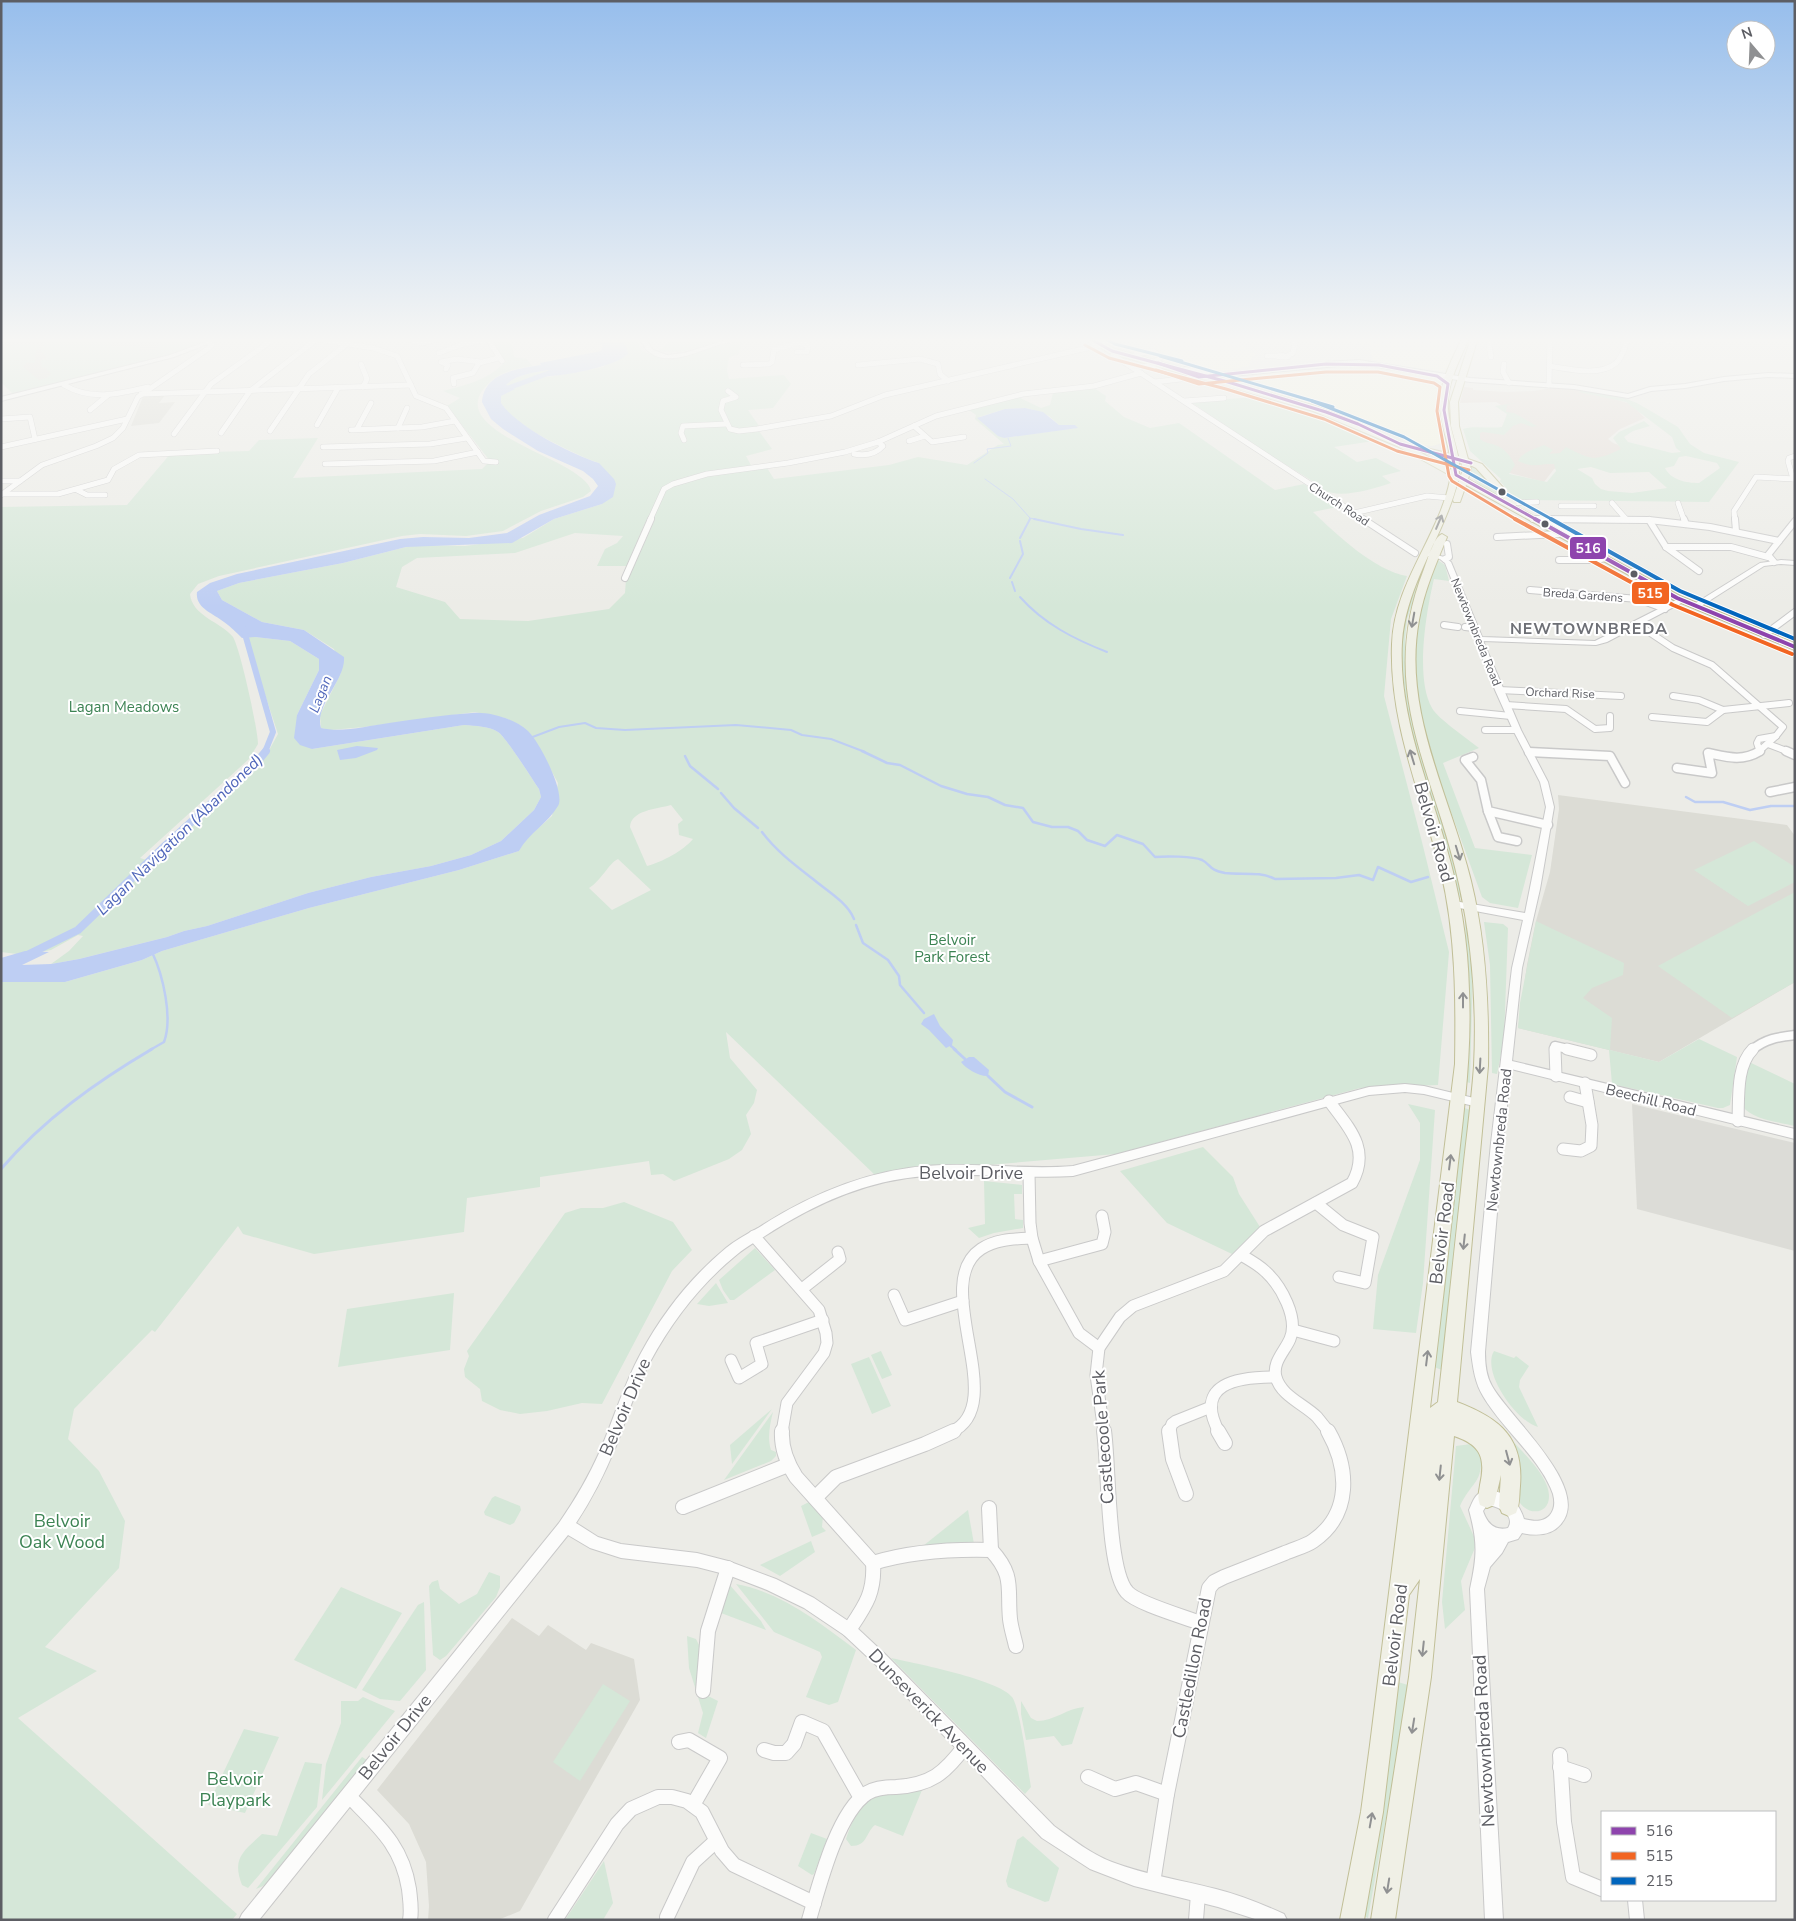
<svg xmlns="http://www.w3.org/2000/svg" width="1796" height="1921" font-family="'Nunito Sans',sans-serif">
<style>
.commercial{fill:#f4f4e2}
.industrial{fill:#dcdcd7}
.education{fill:#dcdcd5}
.medical{fill:#e4ddd7}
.green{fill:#d5e7d8;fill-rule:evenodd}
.water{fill:#becef3}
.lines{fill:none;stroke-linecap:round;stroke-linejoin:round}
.stream-far3{stroke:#becef3;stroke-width:1}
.stream-far2{stroke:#becef3;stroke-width:2}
.stream-far1{stroke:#becef3;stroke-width:2.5}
.stream{stroke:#becef3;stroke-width:3}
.canal-far2{stroke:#becef3;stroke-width:5}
.canal-far1{stroke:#becef3;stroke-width:6}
.canal{stroke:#becef3;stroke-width:8}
.minor-far4-casing{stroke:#c9c9c9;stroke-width:6}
.minor-far3-casing{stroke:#c9c9c9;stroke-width:8}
.minor-far2-casing{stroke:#c9c9c9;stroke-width:11}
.minor-far1-casing{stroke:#c9c9c9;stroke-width:13}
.minor-casing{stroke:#c9c9c9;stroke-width:16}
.tertiary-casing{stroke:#c9c9c9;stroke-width:2}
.primary-casing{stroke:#d2d2b7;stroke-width:2}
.trunk-casing{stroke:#c1bf97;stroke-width:2}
.minor-far4{stroke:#fcfcfb;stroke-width:5}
.minor-far3{stroke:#fcfcfb;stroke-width:6}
.minor-far2{stroke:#fcfcfb;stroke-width:8}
.minor-far1{stroke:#fcfcfb;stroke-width:11}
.minor{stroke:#fcfcfb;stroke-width:14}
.tertiary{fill:#fcfcfb;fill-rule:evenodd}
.primary{fill:#f1f2e9;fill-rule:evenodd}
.trunk{fill:#f0f0e6;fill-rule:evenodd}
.bus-1-far1-casing{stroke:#fff;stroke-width:5}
.bus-1-casing{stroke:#fff;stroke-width:6}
.bus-2-far1-casing{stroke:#fff;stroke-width:5}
.bus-2-casing{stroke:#fff;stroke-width:6}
.bus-3-far1-casing{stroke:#fff;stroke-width:5}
.bus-3-casing{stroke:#fff;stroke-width:6}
.bus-1-far1{stroke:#8e44ad;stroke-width:3}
.bus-1{stroke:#8e44ad;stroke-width:4}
.bus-2-far1{stroke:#f26522;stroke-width:3}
.bus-2{stroke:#f26522;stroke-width:4}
.bus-3-far1{stroke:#0065bd;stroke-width:3}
.bus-3{stroke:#0065bd;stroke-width:4}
.oneway{stroke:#909192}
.bus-dot{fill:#5d5e64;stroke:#fff;stroke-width:2}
.labels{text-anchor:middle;stroke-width:4;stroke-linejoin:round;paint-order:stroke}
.far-street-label{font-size:12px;fill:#5d5e64;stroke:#fff}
.far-water-label{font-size:14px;font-style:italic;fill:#4f66ba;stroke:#fff}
.park-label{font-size:15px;fill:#3c8353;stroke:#fff}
.street-label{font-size:15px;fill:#5d5e64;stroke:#fff}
.far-district-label{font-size:16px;font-weight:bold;letter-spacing:1px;fill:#6e7076;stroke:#fff}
.water-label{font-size:16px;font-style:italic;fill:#4f66ba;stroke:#fff}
.near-street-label{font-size:18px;fill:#5d5e64;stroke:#fff}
.near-park-label{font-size:18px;fill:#3c8353;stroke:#fff}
.line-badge{stroke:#fff;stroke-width:2}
.badge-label{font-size:14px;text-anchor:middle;font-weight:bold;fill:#fff}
</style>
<rect width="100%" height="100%" fill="#ecece7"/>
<g class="commercial">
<polygon points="1193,338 1232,338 1256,355 1252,357 1249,366 1231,370 1210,371 1162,361 1169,358 1155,350 1158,349 1152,346"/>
<polygon points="1349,338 1437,338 1457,341 1448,369 1440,371 1377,362 1373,360 1369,344 1350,344"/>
<polygon points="1355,367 1400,371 1435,378 1442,382 1438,419 1442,443 1433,446 1418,445 1337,412 1273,394 1252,374"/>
</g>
<polygon class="industrial" points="1632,1104 1795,1143 1795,1251 1637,1209"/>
<g class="education">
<polygon points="1,338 217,338 55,385 1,382"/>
<polygon points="165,395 159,403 175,402 159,423 131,426 143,397"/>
<polygon points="1558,795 1787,825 1795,836 1795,982 1659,1062 1518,1028 1527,965 1536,921 1550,872 1559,809"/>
<polygon points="512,1618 539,1636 548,1625 586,1650 591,1643 634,1659 640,1700 520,1911 498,1920 428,1920 429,1906 426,1862 409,1824 377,1790"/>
</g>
<polygon class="medical" points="1464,387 1473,388 1473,390 1506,392 1534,391 1557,387 1583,390 1631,404 1645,418 1620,429 1608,439 1613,443 1627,448 1599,461 1554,469 1544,482 1506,472 1478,441 1469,429 1495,430 1502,427 1510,414 1501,410 1503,406 1496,402 1460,403"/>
<g class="green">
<path d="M49 338H110L112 347 141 345 139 351 156 350 161 338H217C152 365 81 378 13 394L1 382V348L16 344 40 345 35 354V363H26L23 367 39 380 47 378 51 374 46 368 42 367 41 360 47 358 40 350Z"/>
<path d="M491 338H508L513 349 514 357 527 359 532 366C512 369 495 373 482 391 452 435 586 460 591 491L583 497 541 511 503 531 466 536 420 534 402 536 219 576 198 584 190 594C192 616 221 622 233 637 240 648 258 729 258 744L249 759 140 858 153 862 267 754 278 734 245 634 255 637 290 641 319 659V670L297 715 312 749 464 725C475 726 489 726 498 732 506 737 532 779 539 789L541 797 534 810 501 841 471 855 431 866 371 877 308 893 207 926 184 931 167 937 79 959 51 964 69 951 83 936 78 935 51 950 25 955 1 952V507L127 505 171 453 249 451 259 440 318 438 293 478 482 469 489 462 497 460 490 461 447 406 460 398 443 391C465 385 486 381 503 364Z"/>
<path d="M618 338H635L642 351C684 367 704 346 743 340L738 355 729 357 727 370 729 379 784 375 791 384 773 408 748 410 759 426 756 427 772 449 746 456 753 469 767 468 774 479 889 465 918 457 967 465 998 445 1004 444 975 419 976 415 969 410 1018 397 1041 408 1050 405 1053 393 1094 388 1106 396 1105 401 1124 417 1150 428 1179 423 1275 490 1304 484 1337 507 1313 512C1336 534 1375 571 1407 576L1391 619 1384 696 1422 842 1449 952 1438 1085 1360 1088 1116 1154 976 1166C942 1164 909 1169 876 1176L726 1032 730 1058 757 1090 754 1103 746 1115 751 1134 742 1150 729 1159 674 1181 663 1174 651 1175 649 1161 540 1177V1187L467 1198 464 1232 314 1254 243 1234 238 1226 155 1332 152 1330 74 1409 68 1439 99 1471 125 1521 119 1568 45 1647 97 1671 18 1718 237 1914 232 1920H1V982H65L142 960 162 951 309 908 459 870 519 851 525 840 552 816 558 783 533 737 520 725 505 718 475 712 364 727 331 730 321 728 320 715 341 673 334 649 304 630 262 622 222 600 217 591 239 583 343 563 406 547 418 545 465 546 523 538 554 519 602 504 599 463C580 457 506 422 501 403 500 401 501 398 500 396L514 389 505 386C517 374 532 373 548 370L550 371 538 374 540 377H548L603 367 626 345ZM1025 408 1034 410 1049 416 1059 425H1075L1076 428 1004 438 979 417 1005 409ZM575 533 623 536 617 543 605 549 597 566H627L623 578 626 579 625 593 609 609 528 621 460 619 445 602 396 587 402 567 417 558 515 553ZM671 805 683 820 678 824 679 835 693 839C683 851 662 862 647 866L630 827C631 810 657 809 671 805ZM618 859 651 890 612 910 589 888C601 881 609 863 618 859Z"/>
<path d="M672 338H728C704 343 684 357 659 351Z"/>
<path d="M1584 389 1616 395 1637 403 1678 427 1690 444 1704 453 1739 462 1709 502 1528 500H1516L1500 481 1501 479 1470 451 1463 429C1473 425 1490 429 1502 427L1507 414 1495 406 1516 403 1507 405 1506 412 1514 413 1537 426 1532 427 1521 423 1513 426 1504 435 1483 432 1480 433V439C1485 443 1489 443 1495 445 1505 448 1511 457 1515 465L1509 474 1547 482 1556 471 1554 464C1537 463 1535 469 1518 461 1522 452 1535 449 1544 445L1553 450 1549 454 1560 453 1566 447C1592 460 1593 462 1621 449L1613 438 1619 432 1644 421 1650 426 1633 431 1624 437 1628 442 1672 453 1681 452 1676 448 1672 437 1626 402 1579 392ZM1686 456 1717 463 1720 468 1699 483C1686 483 1671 480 1665 468L1674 466 1679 457ZM1591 467 1610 473 1649 472 1667 488 1632 493 1608 491 1601 489 1595 484 1592 478 1577 469Z"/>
<path d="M1254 397 1310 414 1380 440 1334 447 1357 462 1376 458 1401 471 1382 476 1391 483C1372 489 1339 500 1322 489V487L1252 444 1191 402Z"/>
<polygon points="1467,463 1480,473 1501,497 1499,498 1475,481"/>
<polygon points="1428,558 1429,558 1407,619 1405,639 1407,697 1418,747 1449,842 1464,898 1458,897 1404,710 1401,643 1406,610"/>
<path d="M1436 559 1445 565 1449 581 1434 579C1426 612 1415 679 1432 708 1438 719 1468 739 1479 748L1443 763 1475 848 1532 855 1518 908 1490 903 1482 897 1432 760 1417 697 1414 666 1420 607Z"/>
<polygon points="1754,841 1795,867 1795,882 1748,906 1694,870"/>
<polygon points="1795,892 1795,982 1732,1018 1658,966"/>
<polygon points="1536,921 1624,963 1623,975 1592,988 1583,998 1612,1018 1610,1050 1659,1062 1699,1039 1737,1057 1730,1105 1723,1108 1718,1108 1612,1084 1609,1050 1518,1028 1520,1003"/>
<polygon points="1465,922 1468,922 1473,963 1470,1083 1466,1082 1470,1038"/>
<polygon points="1484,922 1503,924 1508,928 1504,1040 1497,1074 1492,1073 1490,965"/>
<path d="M1747 1061 1795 1084V1126C1779 1122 1753 1120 1742 1106Z"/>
<polygon points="1408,1104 1435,1110 1423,1283 1416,1333 1373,1329 1378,1275 1420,1160 1420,1123"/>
<polygon points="1462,1107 1470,1110 1442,1370 1434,1367"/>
<polygon points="1203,1147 1233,1177 1239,1194 1260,1227 1232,1254 1167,1223 1120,1171"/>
<polygon points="984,1181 1022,1185 1022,1194 1014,1194 1015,1219 1023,1220 1023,1228 994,1233 979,1238 968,1228 985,1224"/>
<polygon points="624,1202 673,1222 692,1250 672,1271 602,1404 582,1403 547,1411 520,1414 500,1410 482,1401 480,1389 465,1377 464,1369 469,1356 467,1351 565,1213 581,1208 603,1208"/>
<polygon points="755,1248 775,1270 734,1300 730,1300 723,1290 719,1280"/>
<polygon points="716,1283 728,1303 709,1306 697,1304"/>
<polygon points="454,1293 450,1350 338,1367 347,1309"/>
<polygon points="881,1351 892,1375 882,1379 871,1355"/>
<path d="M1494 1351 1514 1358 1516 1356 1529 1366 1520 1380 1519 1387 1538 1427C1517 1422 1481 1372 1494 1351Z"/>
<polygon points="869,1357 891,1406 872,1414 851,1364"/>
<polygon points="772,1409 732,1464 730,1445"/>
<path d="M773 1412C770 1424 767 1438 771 1450L776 1452V1456L771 1461 724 1480Z"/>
<path d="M1507 1437 1512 1440C1523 1453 1541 1469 1547 1486 1557 1514 1527 1520 1517 1498 1512 1487 1509 1450 1507 1437Z"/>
<path d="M1471 1444 1481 1452C1483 1485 1472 1480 1460 1506L1477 1543 1461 1581 1465 1610 1445 1629 1442 1602 1456 1446Z"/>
<polygon points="495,1496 520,1506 521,1510 514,1523 510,1525 485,1515 484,1512 492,1498"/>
<polygon points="811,1501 823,1516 822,1527 826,1531 812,1537 801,1506"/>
<polygon points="968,1510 974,1544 923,1546"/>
<polygon points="811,1541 815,1552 780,1576 760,1565"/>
<polygon points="489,1572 500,1576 500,1587 496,1597 446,1656 440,1660 433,1655 429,1586 432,1582 438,1580 440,1589 459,1604 477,1594"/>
<polygon points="729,1584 761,1621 766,1630 721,1613"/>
<path d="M736 1584C781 1592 820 1623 856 1650L838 1702 829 1705 806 1697 822 1657 820 1652 774 1632Z"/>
<polygon points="341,1587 402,1613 356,1689 294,1660"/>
<polygon points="424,1602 426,1670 400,1701 380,1699 362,1690 418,1605"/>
<polygon points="687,1636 696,1639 700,1647 696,1690 718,1701 706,1738 698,1733 703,1713 689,1668"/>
<path d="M891 1658C914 1663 1000 1680 1012 1697 1020 1707 1028 1770 1031 1787L1025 1794Z"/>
<polygon points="1398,1682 1408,1685 1401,1735 1368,1918 1362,1915"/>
<polygon points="603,1684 630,1701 580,1781 553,1762"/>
<polygon points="363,1697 395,1711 322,1800 326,1764 341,1723 341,1701 358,1701"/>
<path d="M1021 1701 1031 1718 1037 1721C1054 1721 1068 1708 1084 1707L1072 1744 1062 1746 1054 1736 1026 1740 1021 1714Z"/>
<polygon points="244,1729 279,1737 245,1813 208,1805"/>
<polygon points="362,1757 367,1760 273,1877 263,1886 256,1889"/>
<path d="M305 1762 322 1764 317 1807 248 1888 242 1885C232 1859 242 1852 262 1834L277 1836Z"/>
<path d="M922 1790 903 1836 875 1825C865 1833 868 1846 851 1846L846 1839C865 1786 875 1799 922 1790Z"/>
<polygon points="811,1833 827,1839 814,1874 812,1875 798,1866"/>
<polygon points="1023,1836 1059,1868 1049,1901 1045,1902 1008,1887 1006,1881 1017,1840"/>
<polygon points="604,1861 613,1903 603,1920 565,1920"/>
</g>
<g class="water">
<path d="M592 338H618L626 345 628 354C614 368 551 379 533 376L549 371 548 370C532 373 517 374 506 385L515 389 501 396V403C517 427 572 454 599 463L614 479 616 484 613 497 602 504 554 519 512 543 406 547 343 563 239 583 217 591 222 600 262 622 304 630 344 657C346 680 314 706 321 728 342 733 367 726 389 723 416 719 444 715 472 713 489 711 515 719 528 731 539 741 566 793 558 806 548 823 529 833 519 851L459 870 309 908 162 951 142 960 65 982H1V958L25 951 49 952 22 965 51 964 79 959 167 937 184 931 207 926 308 893 371 877 431 866 471 855 501 841 534 810 541 797 539 789C532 779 506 737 498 732 489 726 475 726 464 725L312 749 300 745 294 738 297 715 319 670V659L290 641 255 637 242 638C236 632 231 627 224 622 213 613 195 608 197 592L210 583 237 574 400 539 423 537 469 538 507 533 539 515 590 496 598 486 593 479 583 471 538 451 503 429 491 419 482 402C484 372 518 369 541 365L540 363 601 351 603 346Z"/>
<polygon points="1025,408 1043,412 1059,425 1075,425 1078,428 1004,438 998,436 977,418 1005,409"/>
<polygon points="357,746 378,748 377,750 356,758 340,760 337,750"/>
<polygon points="934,1014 940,1026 953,1040 952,1045 946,1048 929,1030 921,1024 924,1019"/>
<path d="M969 1057H974L989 1070 988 1076C980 1077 966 1069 961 1062Z"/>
</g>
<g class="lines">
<g class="stream-far3">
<polyline points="974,463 988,453 987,449 1011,446 1008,438"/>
<polyline points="985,479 1013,499 1030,518 1029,520"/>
<polyline points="1030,518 1039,520"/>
</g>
<g class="stream-far2">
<polyline points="1034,519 1081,529 1123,535"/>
<polyline points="1020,538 1030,519"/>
<polyline points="1010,578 1023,554 1020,541"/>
<polyline points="1012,582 1015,591"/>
<path d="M1020 597C1044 624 1074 639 1107 652"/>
<polyline points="530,738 559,727 585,723 596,728 625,730 736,725 791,730 802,735 831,739 865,752"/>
</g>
<g class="stream-far1">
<path d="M862 751 887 763 900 765 941 786 967 794 988 797 1005 805 1023 808 1033 822 1052 827H1068L1078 831 1087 840 1105 846 1117 835 1143 844 1155 857C1165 856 1193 856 1202 860 1212 865 1208 870 1225 873 1242 875 1260 871 1275 879L1336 878 1359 875 1373 880 1378 867 1411 882 1428 877"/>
<polyline points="685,756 690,766 718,789"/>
<polyline points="721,793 734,808 758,828"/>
<polyline points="1686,797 1695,802 1723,802 1750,810 1771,806 1795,806"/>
<path d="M762 832C775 850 795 865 813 879 827 891 847 902 854 919"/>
<polyline points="856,925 863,943 888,960 899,976 900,985 924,1013"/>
<polyline points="951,1046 956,1050"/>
<path d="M150 1050 164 1042C173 1018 163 975 152 952"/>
</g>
<g class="stream">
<polyline points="954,1049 965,1059"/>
<polyline points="988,1076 1005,1092 1032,1107"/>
<path d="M1 1169C44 1119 96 1082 152 1049"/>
</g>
<polyline class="canal-far2" points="500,391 549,373"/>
<polyline class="canal-far1" points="243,627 273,732 265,752"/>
<polyline class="canal" points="25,956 78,930 166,845 257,762 266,751"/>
<g class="minor-far4-casing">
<g id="minor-far4">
<polyline points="312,338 373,348 397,356 416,396 446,408 484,461 496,462"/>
<polyline points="404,338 422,343 442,338"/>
<polyline points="487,338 502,361"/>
<polyline points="1331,338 1331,340 1338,340"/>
<polyline points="1488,338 1491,357"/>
<polyline points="1647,338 1673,341 1677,338"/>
<polyline points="1096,343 1125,338"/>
<polyline points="797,352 807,352 808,346 801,343"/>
<polyline points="439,353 460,345 488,339"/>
<polyline points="1136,354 1153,351 1161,357 1154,363"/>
<polyline points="1113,355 1365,520"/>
<polygon points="1280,355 1288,357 1279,357"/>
<polyline points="1267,356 1278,356"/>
<polyline points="1287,356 1293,353 1296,338"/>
<polyline points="361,364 367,379 363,387"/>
<polyline points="1504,364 1503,372 1509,383"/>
<polyline points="743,365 769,364 772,362 774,350 810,339"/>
<polyline points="858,365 920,359 938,364 940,374 948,381"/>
<path d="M1549 366C1568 369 1600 377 1616 363 1623 357 1625 346 1628 338"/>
<polyline points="1133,368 1148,366 1161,371"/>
<polyline points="446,369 448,365 441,362 457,359 481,362"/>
<polyline points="1154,382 1199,377"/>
<polyline points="454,384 453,378 473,373 479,363 498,358"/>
<path d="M64 385C91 401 119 394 148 387"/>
<polyline points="1549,385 1550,338"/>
<polyline points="728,391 736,397 723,401 721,410 730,429 739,431 757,429 831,416 885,395 1100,345"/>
<polyline points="141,394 411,385"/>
<polyline points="1184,401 1224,398"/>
<polyline points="90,410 108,395"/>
<polyline points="1,419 30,417 35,439"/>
<polyline points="317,425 338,388"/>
<polyline points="914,426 932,442 964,437"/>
<polyline points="398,428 407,408"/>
<polyline points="357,429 371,403"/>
<polyline points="351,430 422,427 455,421"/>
<polyline points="270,431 309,374 348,343"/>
<polyline points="221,433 250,391 317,339"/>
<polyline points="174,434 211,384 275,338"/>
<polyline points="684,440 681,433 683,426 727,424"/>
<polyline points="909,441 925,436"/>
<polyline points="1,447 127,419"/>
<polyline points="323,447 430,444 467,438"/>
<path d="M854 454C865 456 875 455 883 446L878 442"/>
<polyline points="325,464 434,461 478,452"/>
<polyline points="1793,479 1788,461 1789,458 1795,456"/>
<polyline points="1,481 20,481"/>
<polyline points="77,490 87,495 105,495"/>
<polyline points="3,494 58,494 108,480 114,469 139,455 217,451"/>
<polyline points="1,495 42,465 96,446 113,438 123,428 138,397 209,348 212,345 210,344"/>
<polyline points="1505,503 1537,502"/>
<polyline points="1612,503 1626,519"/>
<polyline points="1678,503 1684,520"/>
<polyline points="1561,506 1594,506"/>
<polyline points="1354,513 1427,496 1449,498"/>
<polyline points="1546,518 1550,520"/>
<polyline points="1533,519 1649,520"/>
<polyline points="650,520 664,489 673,484 707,474 788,463 845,452 878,442 936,416 1023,394 1094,386 1141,373"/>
<polyline points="1735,520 1734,511 1756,477 1795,479"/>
</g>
</g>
<g class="minor-far3-casing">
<g id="minor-far3">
<polyline points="1363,519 1415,553"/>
<polyline points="1533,519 1649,520 1710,527 1779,541 1768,555 1774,562"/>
<polyline points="1547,519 1594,546"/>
<polyline points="1684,519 1686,524"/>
<polyline points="1735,519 1736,531"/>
<polyline points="1649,520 1666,547 1699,571"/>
<polyline points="1497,537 1560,534"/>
<polyline points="1779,541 1795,521"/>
<polyline points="1666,547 1731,547 1768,557"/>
<polyline points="1445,559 1449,557 1447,544"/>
<polyline points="1559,560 1597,560 1605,558"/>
<polyline points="625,578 651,519"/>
<polyline points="1530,590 1638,599 1665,609"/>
<polyline points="1637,624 1673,648 1712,665 1783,727 1776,736 1758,752"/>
<polyline points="1444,625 1458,627"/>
<polyline points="1465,627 1474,628"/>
<polyline points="1764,635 1795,612"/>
<polyline points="1499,690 1621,696"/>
<polyline points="1673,696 1699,700 1723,710"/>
<polyline points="1506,705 1566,709 1595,729 1610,728 1610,716"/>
<polyline points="1460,711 1511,716"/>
<polyline points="1652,717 1707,722 1723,710 1789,703"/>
<polyline points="1485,730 1517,730"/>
<polyline points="1768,744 1789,752"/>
<polyline points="1529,752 1538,752"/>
<polyline points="1760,752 1757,743 1759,739 1776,736"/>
</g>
</g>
<g class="minor-far2-casing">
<g id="minor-far2">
<polyline points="1786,751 1795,755"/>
<polyline points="1529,752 1610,756 1625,783"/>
<polyline points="1473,757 1465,760 1481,780 1488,811 1548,825"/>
<path d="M1677 768 1712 773 1708 753C1727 757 1742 762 1760 751"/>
<polyline points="1770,792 1795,787"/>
<polyline points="1488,811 1498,837 1517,841"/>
<polyline points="1555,1050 1555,1046 1572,1050"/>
<path d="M1752 1050C1765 1039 1778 1037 1795 1035"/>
</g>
</g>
<g class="minor-far1-casing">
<g id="minor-far1">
<polyline points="1555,1049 1556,1076"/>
<polyline points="1567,1049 1591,1055"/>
<polyline points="1570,1097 1588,1102"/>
<path d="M1738 1121C1739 1098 1736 1066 1753 1049"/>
<polyline points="1563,1149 1581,1151 1591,1146 1592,1125 1585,1083"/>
<polyline points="1029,1173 1030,1223 1032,1238 1039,1261 1079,1333 1099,1348"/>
<polyline points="1316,1203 1343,1225 1373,1237 1365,1283 1339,1277"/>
<polyline points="754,1236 819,1310 826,1333 827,1343 824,1353 787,1403 782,1432"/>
<path d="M1241 1255C1250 1260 1259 1265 1266 1272 1281 1286 1299 1318 1290 1339 1285 1351 1272 1362 1276 1377 1281 1396 1304 1404 1317 1417 1321 1422 1325 1427 1329 1432"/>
<polyline points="1039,1261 1102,1244 1105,1232 1102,1216"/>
<polyline points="802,1289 840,1259 838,1252"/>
<polyline points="894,1295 905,1320 963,1301"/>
<polyline points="1293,1330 1334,1341"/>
<polyline points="731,1360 739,1378 762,1364 756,1343 823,1320"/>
<path d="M951 1432C1012 1405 928 1284 981 1249 996 1239 1014 1239 1032 1238"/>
<path d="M1104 1432 1096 1375 1099 1348 1120 1317 1133 1306 1224 1271 1264 1231 1352 1183C1371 1149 1349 1128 1329 1101"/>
<polyline points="1169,1432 1172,1424 1176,1421 1211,1407"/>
<path d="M1219 1432C1193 1383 1238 1377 1275 1377"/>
</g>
</g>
<g class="minor-casing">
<g id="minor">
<path d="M782 1431C781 1448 787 1463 796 1477L873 1563C875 1593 865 1606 849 1630"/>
<path d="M1104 1431C1109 1465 1107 1570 1127 1592 1136 1603 1185 1617 1200 1623"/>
<polyline points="1169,1431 1173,1459 1186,1494"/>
<polyline points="1218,1431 1225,1443"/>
<polyline points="816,1497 836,1477 925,1444 954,1431"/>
<polyline points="683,1507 788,1465"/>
<polyline points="989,1508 991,1550"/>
<path d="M873 1563C912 1551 951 1549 991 1550 1015 1576 1007 1588 1010 1619 1011 1628 1014 1637 1016 1646"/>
<polyline points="703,1691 708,1631 728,1568"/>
<polyline points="679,1742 689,1740 720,1758 693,1805"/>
<polyline points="764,1750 774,1753 786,1753 794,1744 802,1722 823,1731 861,1798"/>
<polyline points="1560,1755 1564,1822 1573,1877 1602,1889"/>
<polyline points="1560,1767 1584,1775"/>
<polyline points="1088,1777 1115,1789 1136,1783 1167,1794"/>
<path d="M349 1796C378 1826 402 1845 409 1889 410 1899 412 1910 410 1920"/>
<path d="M1153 1883 1167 1794 1209 1588 1214 1582 1224 1577C1244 1569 1265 1561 1285 1553 1294 1549 1306 1546 1313 1541 1352 1514 1349 1468 1328 1431"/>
<polyline points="1635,1900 1637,1920"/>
<polyline points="667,1917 693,1862 716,1841"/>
<polyline points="555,1920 617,1824 631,1809 658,1797 672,1797 687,1801 702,1812 722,1851 734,1865 814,1903"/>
<path d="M809 1920C819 1886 837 1813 867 1793 875 1788 887 1787 896 1787 931 1785 945 1773 965 1746"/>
<polyline points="1196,1920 1198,1894"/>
</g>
</g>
<g class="tertiary-casing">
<g id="tertiary">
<polygon points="216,338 223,338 174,357 1,401 1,397 170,355"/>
<path d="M640 338H645L653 350 667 355 684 353 729 339 748 338C740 342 728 342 718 345 699 351 667 368 648 351 644 348 642 342 640 338Z"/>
<polygon points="795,338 970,338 968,340 797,340"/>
<polygon points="1359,360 1470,378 1574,385 1628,394 1650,387 1685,384 1724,377 1768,373 1795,374 1795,378 1768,377 1724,381 1685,388 1651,391 1628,398 1574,389 1470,382 1359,364 1199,379 1196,377 1199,375 1323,364 1326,362"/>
<polygon points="1185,367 1209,370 1212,372 1209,374 1183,370 1183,368"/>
<path d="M1426 552 1444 557 1451 562 1482 637 1595 641 1680 598 1687 600 1607 642 1596 645 1483 641 1521 730 1548 782 1554 807 1540 889 1522 968 1512 1061 1795 1129V1139L1511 1069 1503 1143 1485 1352C1485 1363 1486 1376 1492 1386 1509 1417 1592 1488 1561 1524 1551 1536 1536 1536 1522 1533L1518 1539 1508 1542 1502 1553 1490 1567 1484 1589 1503 1920H1485L1470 1589C1477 1556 1478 1543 1469 1510 1471 1506 1473 1499 1477 1495 1486 1486 1506 1493 1514 1501 1519 1506 1522 1513 1524 1519 1533 1521 1543 1523 1550 1515 1555 1509 1555 1502 1553 1494 1541 1459 1502 1429 1483 1396 1475 1383 1473 1368 1471 1352L1491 1143 1512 968 1523 920 1454 907 1449 904 1454 901 1525 913 1546 807 1540 782 1513 730 1495 690 1445 563 1440 559 1424 555V553ZM1487 1505C1498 1506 1516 1515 1508 1528 1494 1531 1487 1523 1483 1511Z"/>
<polygon points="1781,560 1795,561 1795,565 1781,564 1764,566 1698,608 1691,606 1760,563"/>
<path d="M1405 1084 1424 1086 1478 1099 1482 1100 1484 1103 1482 1106 1478 1107 1424 1094 1405 1092 1369 1095 1073 1176C1024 1179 975 1172 926 1176 867 1180 814 1204 765 1236 755 1242 743 1249 734 1257 699 1286 671 1323 650 1362 635 1389 627 1418 616 1446 605 1473 592 1499 576 1523L598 1537 621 1544 697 1553 728 1561 776 1579 814 1598 854 1625 886 1655 1054 1826C1072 1839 1091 1854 1112 1862 1146 1875 1182 1880 1216 1889 1240 1895 1262 1904 1284 1914L1287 1920H1258L1218 1907 1134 1886 1090 1869 1042 1838 876 1665 844 1635 804 1608 767 1590 728 1575 697 1567 621 1558 590 1548 568 1535 259 1920H239L242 1914 559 1523C575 1500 589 1476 600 1451 614 1418 624 1384 641 1353 662 1314 691 1277 726 1248 736 1240 747 1234 758 1228 809 1195 865 1171 926 1166 975 1162 1024 1170 1073 1166L1369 1087Z"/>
</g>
</g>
<g class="primary-casing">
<polygon id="primary" points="1086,338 1094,338 1115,349 1319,407 1413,448 1417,446 1456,455 1456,459 1453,459 1418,451 1460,475 1453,477 1397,446 1313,411 1109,353"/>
</g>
<g class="trunk-casing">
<path id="trunk" d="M1462 338H1469C1460 360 1446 384 1448 409 1449 425 1455 440 1458 456H1459L1451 426 1450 402 1471 338H1478L1458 402 1459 426 1468 459 1482 464 1516 502 1517 504 1515 506 1680 596 1795 643V650L1674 600 1466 485 1460 502H1454L1453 500 1459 481H1458C1444 536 1406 584 1402 642 1398 713 1427 779 1446 846 1460 893 1468 941 1469 991 1472 1055 1463 1117 1456 1181 1448 1257 1439 1332 1430 1408L1438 1402C1446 1331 1453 1261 1461 1190 1465 1148 1471 1107 1474 1066 1477 1005 1472 943 1459 884 1434 769 1376 691 1424 569 1428 559 1433 538 1442 534L1447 537C1436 564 1424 591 1419 620 1402 711 1450 795 1471 881 1486 942 1489 1004 1488 1066L1457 1402C1499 1418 1524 1437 1520 1486 1519 1496 1520 1504 1516 1513L1509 1516 1502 1513 1499 1506 1501 1475 1494 1505 1487 1508 1480 1505C1477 1497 1479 1493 1480 1485 1486 1458 1481 1445 1454 1436L1431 1677 1395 1920H1371L1409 1677 1420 1579 1409 1595 1383 1812 1364 1920H1340L1361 1812 1370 1745 1455 1064C1456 1000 1456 935 1441 872 1422 796 1389 724 1392 644 1394 583 1439 536 1450 480 1455 456 1442 433 1440 410 1438 384 1452 360 1462 338ZM1459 461 1461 462 1463 470 1461 475H1459ZM1470 465 1476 468 1505 500 1468 479 1471 470Z"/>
</g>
<use href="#minor-far4" class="minor-far4"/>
<use href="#minor-far3" class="minor-far3"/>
<use href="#minor-far2" class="minor-far2"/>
<use href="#minor-far1" class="minor-far1"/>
<use href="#minor" class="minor"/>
<use href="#tertiary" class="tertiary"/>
<use href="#primary" class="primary"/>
<use href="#trunk" class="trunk"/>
<g class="bus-1-far1-casing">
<g id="bus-1-far1">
<polyline points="1089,338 1112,351 1228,382 1326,412 1358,424 1400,444 1471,463"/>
<polyline points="1158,363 1199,377 1326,364 1379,365 1437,376 1448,384 1444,410 1456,475 1537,520"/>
</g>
</g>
<g class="bus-1-casing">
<polyline id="bus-1" points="1535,519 1677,598 1795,647"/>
</g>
<g class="bus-2-far1-casing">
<g id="bus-2-far1">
<polyline points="1085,345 1109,358 1226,389 1324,419 1397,451 1469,470"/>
<polyline points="1156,370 1199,384 1326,372 1378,372 1434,383 1440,387 1437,411 1449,476 1452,481 1517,520"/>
</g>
</g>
<g class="bus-2-casing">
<polyline id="bus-2" points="1515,519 1673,605 1792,654"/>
</g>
<g class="bus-3-far1-casing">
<g id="bus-3-far1">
<polyline points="1104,338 1115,344 1182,361"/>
<polyline points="1160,356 1333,407"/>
<polyline points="1312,401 1404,437 1553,520"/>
</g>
</g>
<g class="bus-3-casing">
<polyline id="bus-3" points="1551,519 1680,591 1795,639"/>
</g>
<use href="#bus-1-far1" class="bus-1-far1"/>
<use href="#bus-1" class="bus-1"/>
<use href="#bus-2-far1" class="bus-2-far1"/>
<use href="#bus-2" class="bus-2"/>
<use href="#bus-3-far1" class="bus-3-far1"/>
<use href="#bus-3" class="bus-3"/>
</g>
<defs><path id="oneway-shaft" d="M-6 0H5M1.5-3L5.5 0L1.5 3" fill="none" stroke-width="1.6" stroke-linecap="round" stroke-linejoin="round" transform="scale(1.25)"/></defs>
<g class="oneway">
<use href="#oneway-shaft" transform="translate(1439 522) rotate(-67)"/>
<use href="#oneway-shaft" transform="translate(1413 620) rotate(100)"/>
<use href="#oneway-shaft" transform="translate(1412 757) rotate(-107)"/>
<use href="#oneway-shaft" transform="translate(1458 853) rotate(73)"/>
<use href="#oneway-shaft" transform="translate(1463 1000) rotate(-90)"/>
<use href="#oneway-shaft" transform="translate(1480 1066) rotate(93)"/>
<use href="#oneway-shaft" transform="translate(1450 1162) rotate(-83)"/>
<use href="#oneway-shaft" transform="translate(1464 1242) rotate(96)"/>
<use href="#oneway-shaft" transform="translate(1427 1358) rotate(-83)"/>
<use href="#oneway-shaft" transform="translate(1508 1458) rotate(75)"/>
<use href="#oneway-shaft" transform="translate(1440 1473) rotate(96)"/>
<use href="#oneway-shaft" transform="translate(1423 1649) rotate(96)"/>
<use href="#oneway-shaft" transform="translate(1413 1726) rotate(99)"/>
<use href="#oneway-shaft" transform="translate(1371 1820) rotate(-80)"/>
<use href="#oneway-shaft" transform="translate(1388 1886) rotate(99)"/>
</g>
<linearGradient id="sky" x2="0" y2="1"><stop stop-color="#97beec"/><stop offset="0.56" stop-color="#f6f6f4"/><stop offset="1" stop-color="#f6f6f4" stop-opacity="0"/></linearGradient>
<rect width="1796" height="607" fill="url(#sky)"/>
<g class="bus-dot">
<circle cx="1502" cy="492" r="4.5"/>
<circle cx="1545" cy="524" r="4.5"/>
<circle cx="1634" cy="574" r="4.5"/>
</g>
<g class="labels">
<g class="far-street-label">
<text transform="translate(1339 504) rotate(33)" y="4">Church Road</text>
<text transform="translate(1583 595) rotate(4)" y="4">Breda Gardens</text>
<text transform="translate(1476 632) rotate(68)" y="4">Newtownbreda Road</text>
<text transform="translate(1560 693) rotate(2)" y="4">Orchard Rise</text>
</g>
<g class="far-water-label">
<text transform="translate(320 694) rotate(-68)" y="5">Lagan</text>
</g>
<g class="park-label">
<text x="124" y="712">Lagan Meadows</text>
<text x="952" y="945">Belvoir<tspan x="952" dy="17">Park Forest</tspan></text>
</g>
<g class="street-label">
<text transform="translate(1651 1100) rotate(14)" y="5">Beechill Road</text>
<text transform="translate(1499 1140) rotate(-84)" y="5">Newtownbreda Road</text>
</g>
<g class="far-district-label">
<text x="1589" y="634">NEWTOWNBREDA</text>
</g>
<g class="water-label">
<text transform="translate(179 834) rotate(-44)" y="6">Lagan Navigation (Abandoned)</text>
</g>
<g class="near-street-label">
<text transform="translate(1434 832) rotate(74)" y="6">Belvoir Road</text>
<text x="971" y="1179">Belvoir Drive</text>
<text transform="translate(1442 1233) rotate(-83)" y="6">Belvoir Road</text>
<text transform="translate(625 1407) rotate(-67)" y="6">Belvoir Drive</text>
<text transform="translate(1103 1437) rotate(-94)" y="6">Castlecoole Park</text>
<text transform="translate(1395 1635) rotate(-83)" y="6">Belvoir Road</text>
<text transform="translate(1192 1668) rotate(-79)" y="6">Castledillon Road</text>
<text transform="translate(929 1711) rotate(46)" y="6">Dunseverick Avenue</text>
<text transform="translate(395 1737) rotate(-51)" y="6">Belvoir Drive</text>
<text transform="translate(1484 1741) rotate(-93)" y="6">Newtownbreda Road</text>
</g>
<g class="near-park-label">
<text x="62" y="1527">Belvoir<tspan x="62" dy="21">Oak Wood</tspan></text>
<text x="235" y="1785">Belvoir<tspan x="235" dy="21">Playpark</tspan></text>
</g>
</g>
<g class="line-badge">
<rect x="1569" y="536" width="38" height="24" rx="5" fill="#8e44ad"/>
<rect x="1631" y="581" width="39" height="24" rx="5" fill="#f26522"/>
</g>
<g class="badge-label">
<text x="1588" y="553">516</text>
<text x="1650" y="598">515</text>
</g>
<rect width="1796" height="1921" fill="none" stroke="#5d5e64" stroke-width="5"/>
<rect x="1601" y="1811" width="175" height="90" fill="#ffffff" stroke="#bebfc1"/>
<rect x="1611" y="1827" width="25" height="8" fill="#8e44ad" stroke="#bebfc1"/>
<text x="1646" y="1836" font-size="15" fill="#5d5e64">516</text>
<rect x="1611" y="1852" width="25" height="8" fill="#f26522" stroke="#bebfc1"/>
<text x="1646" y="1861" font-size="15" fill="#5d5e64">515</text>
<rect x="1611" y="1877" width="25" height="8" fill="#0065bd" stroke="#bebfc1"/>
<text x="1646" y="1886" font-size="15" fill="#5d5e64">215</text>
<g transform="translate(1751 45) rotate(341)"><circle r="24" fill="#ffffff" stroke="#bebfc1"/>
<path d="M0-4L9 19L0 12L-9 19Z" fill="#8f9092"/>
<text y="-8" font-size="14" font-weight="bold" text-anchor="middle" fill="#5d5e64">N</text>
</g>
</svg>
